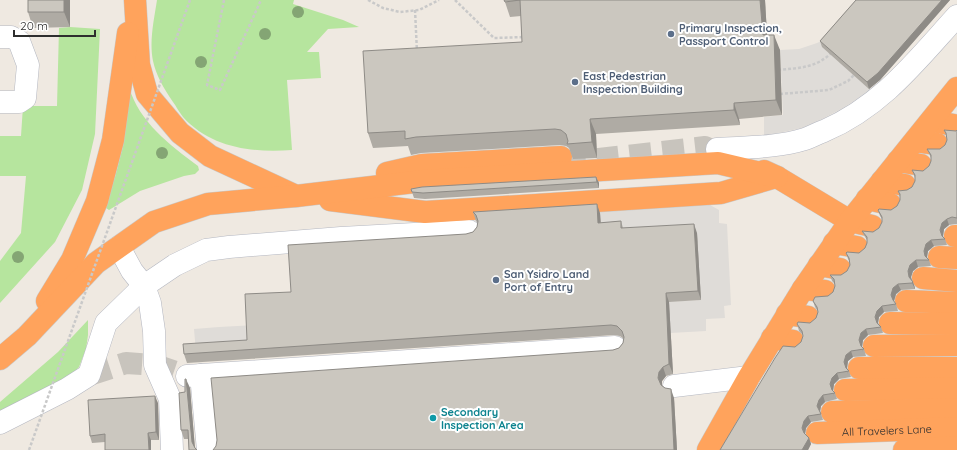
<svg xmlns="http://www.w3.org/2000/svg" width="957" height="450" font-family="Quicksand,sans-serif">
<style>
.green{fill:#b6e59e}
.plaza{fill:#dfdcd8}
.lines{fill:none;stroke-linecap:round;stroke-linejoin:round}
.minor-tunnel{stroke:#c8c4bd;stroke-width:22;stroke-dasharray:22 11;stroke-linecap:butt}
.minor-casing{stroke:#b4b7c1;stroke-width:23}
.highway-casing{stroke:#c9c9c9;stroke-width:23}
.path{stroke:#c9c9c9;stroke-width:2.5;stroke-dasharray:3 2;stroke-linecap:butt}
.minor{stroke:#fff;stroke-width:22}
.highway{stroke:#ffa35c;stroke-width:22}
.path-bridge{stroke:#c9c9c9;stroke-width:2.5;stroke-dasharray:3 2;stroke-linecap:butt}
.tree{fill:#84a574}
.wall{fill:#afaba4}
.shaded-wall{fill:#8e8b86}
.building{fill:#cbc7bf;stroke:#8e8b86}
.service-dot{fill:#5c6f8a;stroke:#fff;stroke-width:1.5}
.culture-dot{fill:#0f9aa8;stroke:#fff;stroke-width:1.5}
.labels{text-anchor:middle;stroke-width:4;stroke-linejoin:round;paint-order:stroke}
.service-label{font-size:11px;font-weight:bold;fill:#4e5e75;stroke:#fff;text-anchor:start}
.culture-label{font-size:11px;font-weight:bold;fill:#0d838f;stroke:#fff;text-anchor:start}
.street-label{font-size:11px;fill:#2e2e2e;stroke:#fff}
</style>
<rect width="100%" height="100%" fill="#efe9e1"/>
<g class="green">
<path d="M157 0H294L293 4 343 20 359 27 328 29 307 52H319L321 78 287 80 292 150C253 153 211 148 183 117 179 112 176 106 173 102 164 89 156 75 153 61 149 41 154 20 157 0Z"/>
<polygon points="70,27 100,29 95,134 82,190 55,242 0,303 0,261 21,233 26,176 0,176 0,136 21,136 23,106 57,106 59,28"/>
<path d="M129 87C139 122 170 145 198 166L199 170 195 174 184 176 140 191 109 210 106 208 104 203 115 177 123 146Z"/>
<polygon points="88,320 88,335 86,349 79,367 70,377 0,414 0,402 58,352"/>
</g>
<g class="plaza">
<polygon points="831,36 854,75 871,90 843,108 807,127 764,136 764,117 783,115 780,50 799,49 817,43"/>
<polygon points="710,205 719,210 719,223 727,224 731,305 724,306 725,318 706,319 706,331 670,333 670,327 196,352 194,329 219,327 701,300 477,239 475,214"/>
</g>
<g class="lines">
<g class="minor-tunnel">
<polyline points="564,163 705,147 734,160"/>
<polyline points="89,375 126,363 155,365 187,376"/>
</g>
<g class="minor-casing">
<g id="minor">
<polyline points="0,37 11,37 19,41 28,65 25,98 19,102 0,102"/>
<path d="M717 149C746 147 776 148 805 139 811 137 818 133 824 131 882 106 916 61 957 16"/>
<polyline points="201,375 208,450"/>
<polyline points="187,376 615,347"/>
<polyline points="674,386 749,377"/>
<polyline points="0,423 67,389 89,375 106,323 144,286 132,271 119,247"/>
<polyline points="172,450 170,399 155,365 154,331 150,303 144,286 175,265 206,250 229,247 341,238 469,231"/>
</g>
</g>
<g class="highway-casing">
<g id="highway">
<polyline points="135,0 139,65 147,94 180,133 210,156 296,196"/>
<polyline points="931,121 954,125"/>
<polyline points="915,141 937,144"/>
<polyline points="898,161 921,165"/>
<polyline points="764,171 777,177 850,221 872,226"/>
<polyline points="387,173 422,165 561,157"/>
<polyline points="882,181 905,185"/>
<polyline points="867,199 890,204"/>
<polyline points="330,200 425,212 721,193 776,177"/>
<polyline points="955,236 957,236"/>
<polyline points="834,243 857,247"/>
<polyline points="939,257 957,258"/>
<polyline points="819,265 840,269"/>
<polyline points="923,278 957,281"/>
<polyline points="803,289 825,291"/>
<polyline points="47,301 72,260 97,201 113,140 128,33"/>
<polyline points="906,301 957,303"/>
<polyline points="787,314 808,317"/>
<polyline points="890,323 957,324"/>
<polyline points="772,338 793,341"/>
<polyline points="874,346 957,345"/>
<polyline points="0,359 27,336 96,263 154,222 208,204 296,196 423,181 718,163 777,177"/>
<polyline points="859,368 957,368"/>
<polyline points="845,390 957,388"/>
<polyline points="832,412 957,409"/>
<path id="s1" d="M817 433 957 428"/>
<polyline points="708,450 749,377 803,289 850,221 957,88"/>
<polyline points="904,450 957,447"/>
</g>
</g>
<g class="path">
<polyline points="224,0 207,85 220,90 261,0"/>
<polyline points="368,0 383,8 400,12 419,10 439,0"/>
<polyline points="455,0 494,38 524,37"/>
<polyline points="415,10 417,52"/>
<path d="M778 70C799 68 817 68 832 52"/>
<polyline points="780,94 829,90 848,81 856,73"/>
</g>
<use href="#minor" class="minor"/>
<use href="#highway" class="highway"/>
<polyline class="path-bridge" points="29,450 190,0"/>
</g>
<g class="tree">
<circle cx="298" cy="12" r="6"/>
<circle cx="265" cy="34" r="6"/>
<circle cx="201" cy="62" r="6"/>
<circle cx="162" cy="153" r="6"/>
<circle cx="18" cy="257" r="6"/>
</g>
<g class="wall">
<polygon points="70,0 70,27 33,28 28,12"/>
<polygon points="504,0 765,0 767,35 780,50 782,115 739,119 740,125 596,134 597,158 573,159 569,148 566,146 560,145 421,153 411,155 408,146 373,148 368,133 522,42 521,16 510,17 505,2"/>
<polygon points="856,0 950,0 880,80 869,89 822,47 820,41"/>
<polygon points="944,130 956,131 957,130 957,224 955,224 949,225 944,229 943,236 945,239 947,245 934,246 928,251 927,257 929,260 931,266 918,267 913,271 911,277 915,288 915,289 901,290 896,294 894,301 896,304 898,311 884,312 879,317 878,323 881,327 883,333 868,335 863,340 862,347 864,349 866,356 853,357 848,361 847,368 849,371 851,377 839,379 834,384 833,391 835,393 837,399 825,402 821,406 820,411 823,420 811,422 806,428 805,434 809,438 811,444 808,450 720,450 795,347 801,342 803,336 803,335 799,331 797,324 810,323 816,318 818,312 818,311 815,307 813,301 828,296 833,292 835,286 835,284 832,281 830,275 841,275 847,271 850,265 850,262 848,259 846,253 859,253 865,248 867,243 867,240 865,237 862,231 873,232 879,228 882,222 882,219 880,216 878,210 891,210 897,206 900,200 900,197 898,191 907,190 912,187 915,181 915,178 912,170 923,171 929,166 931,161 931,158 927,149 940,149 945,145 947,140 947,137"/>
<polygon points="596,177 599,183 599,188 425,199 414,198 412,192"/>
<polygon points="473,212 600,213 601,223 621,221 623,228 697,233 701,300 669,302 673,374 666,376 662,381 662,385 674,398 677,450 213,450 613,350 619,348 623,343 624,339 620,336 614,335 187,363 184,354 247,340 291,292 473,232 477,227 478,223 476,221"/>
<polygon points="190,388 195,449 189,450 188,439 184,439 181,430 185,392"/>
<polygon points="158,403 159,440 151,440 151,450 105,450 105,442 92,443 90,436"/>
</g>
<g class="shaded-wall">
<polygon points="64,0 70,0 70,27 64,12"/>
<polygon points="760,0 765,0 768,51 763,35"/>
<polygon points="942,0 950,0 880,80 869,89 867,82"/>
<polygon points="774,35 780,50 782,115 776,100"/>
<polygon points="734,103 739,119 740,125 734,110"/>
<polygon points="590,119 596,134 597,158 592,142"/>
<polygon points="596,177 599,183 599,188 597,182"/>
<polygon points="597,204 600,213 601,232 598,223"/>
<polygon points="947,219 949,225 944,229 943,236 943,239 940,230 942,223"/>
<polygon points="694,224 697,233 701,300 698,291"/>
<polygon points="931,240 934,246 928,251 927,257 927,260 925,256 924,251 926,244"/>
<polygon points="916,260 918,267 913,271 911,277 912,283 909,277 908,271 910,265"/>
<polygon points="913,282 915,288 915,289 912,283"/>
<polygon points="898,284 901,290 896,294 894,301 895,306 891,295 893,288"/>
<polygon points="666,293 669,302 673,374 669,364"/>
<polygon points="882,306 884,312 879,317 878,323 879,329 875,317 877,311"/>
<polygon points="866,329 868,335 863,340 862,347 863,352 859,340 861,333"/>
<polygon points="851,351 853,357 848,361 847,368 848,374 844,362 846,355"/>
<polygon points="663,367 666,376 662,381 662,387 658,378 659,372"/>
<polygon points="837,373 839,379 834,384 833,391 834,396 830,384 832,378"/>
<polygon points="186,379 190,388 195,450 192,442"/>
<polygon points="671,389 674,398 677,450 674,450"/>
<polygon points="823,395 825,402 821,406 820,412 817,406 819,400"/>
<polygon points="155,396 158,403 159,440 156,432"/>
<polygon points="808,416 811,422 806,428 805,434 802,428 804,421"/>
<polygon points="148,433 151,440 151,450 149,450"/>
<polygon points="809,438 811,444 808,450 802,450"/>
</g>
<g class="building">
<rect x="28" y="0" width="36" height="12"/>
<polygon points="504,0 760,0 763,35 774,35 776,100 734,103 734,110 590,119 592,142 567,144 568,141 566,134 561,130 555,129 416,137 405,139 405,131 368,133 363,51 522,42 520,0 505,2"/>
<polygon points="856,0 942,0 878,73 867,82 820,41"/>
<polygon points="944,130 956,131 957,130 957,218 952,217 947,219 942,223 940,230 942,236 945,239 931,240 926,244 924,251 925,256 929,260 916,260 910,265 908,271 909,277 913,282 912,283 898,284 893,288 891,295 893,300 896,304 882,306 877,311 875,317 877,323 881,327 866,329 861,333 859,340 861,346 864,349 851,351 846,355 844,362 846,368 849,371 837,373 832,378 830,384 832,390 835,393 823,395 819,400 817,406 821,414 808,416 804,421 802,428 804,433 809,438 802,450 720,450 775,358 783,346 795,347 801,342 803,336 802,331 797,324 798,322 810,323 816,318 818,312 817,307 813,301 815,297 828,296 833,292 835,286 834,279 830,275 841,275 847,271 850,265 849,258 846,253 847,252 859,253 865,248 867,243 867,237 862,231 873,232 879,228 882,222 882,217 878,210 879,209 891,210 897,206 900,200 900,194 898,191 907,190 912,187 915,181 915,175 912,170 923,171 929,166 931,161 931,155 927,149 940,149 945,145 947,140 946,133"/>
<polygon points="596,177 597,182 423,193 412,192 411,189 422,187"/>
<polygon points="597,204 598,223 621,221 621,228 694,224 698,291 666,293 669,364 663,367 659,372 658,378 661,385 665,388 671,389 674,450 213,450 216,446 217,440 211,378 613,350 619,348 623,343 624,337 622,331 617,326 611,325 184,354 183,344 247,340 245,294 291,292 288,245 466,234 473,232 477,227 478,221 476,215 473,212"/>
<polygon points="185,379 186,379 192,442 195,448 197,450 189,450 188,430 181,430 179,393 185,392"/>
<polygon points="155,396 156,432 148,433 149,450 105,450 105,434 90,436 88,400"/>
</g>
<g class="service-dot">
<circle cx="671" cy="34" r="4"/>
<circle cx="575" cy="82" r="4"/>
<circle cx="496" cy="280" r="4"/>
</g>
<circle class="culture-dot" cx="433" cy="418" r="4"/>
<g class="labels">
<g class="service-label">
<text x="679" y="32">Primary Inspection,<tspan x="679" dy="13">Passport Control</tspan></text>
<text x="583" y="80">East Pedestrian<tspan x="583" dy="13">Inspection Building</tspan></text>
<text x="504" y="278">San Ysidro Land<tspan x="504" dy="13">Port of Entry</tspan></text>
</g>
<g class="culture-label">
<text x="441" y="416">Secondary<tspan x="441" dy="13">Inspection Area</tspan></text>
</g>
<g class="street-label">
<text dy="4" stroke="none"><textPath href="#s1" startOffset="70">All Travelers Lane</textPath></text>
</g>
</g>
<path d="M14 30v6h81v-6" fill="none" stroke="#2e2e2e" stroke-width="2"/>
<text x="20" y="30" font-size="12" fill="#2e2e2e" stroke="#ffffff" stroke-width="3" paint-order="stroke">20 m</text>
</svg>
